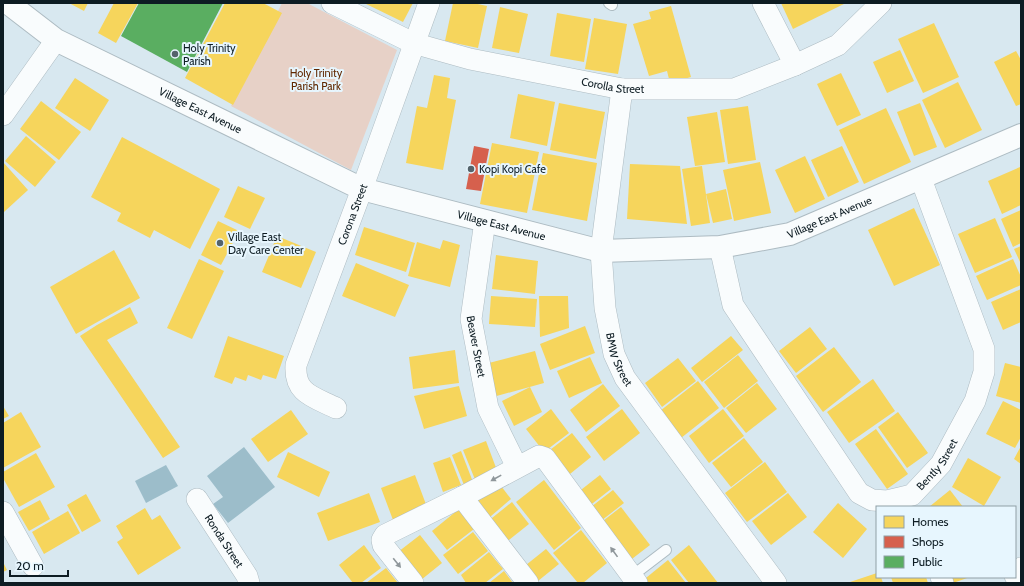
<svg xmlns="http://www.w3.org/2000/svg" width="1024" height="586" font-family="Cabin,sans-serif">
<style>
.green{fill:#e7d1c7}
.homes{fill:#f6d55c}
.shops{fill:#d6604d}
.public{fill:#5aae61}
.building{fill:#9cbdca}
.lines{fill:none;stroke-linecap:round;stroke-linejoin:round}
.lane-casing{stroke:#adbbc2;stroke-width:12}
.street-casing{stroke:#adbbc2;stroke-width:22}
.secondary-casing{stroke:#adbbc2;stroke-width:24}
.lane{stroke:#f9fcfd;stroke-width:10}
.street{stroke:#f9fcfd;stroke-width:21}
.secondary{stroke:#f9fcfd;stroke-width:22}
.oneway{fill:#8f979b}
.poi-dot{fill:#54636b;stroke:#e7f6fe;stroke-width:1.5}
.labels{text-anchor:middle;stroke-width:4;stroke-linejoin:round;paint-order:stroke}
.poi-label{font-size:11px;fill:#0d1c23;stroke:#e7f6fe;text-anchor:start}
.park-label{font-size:11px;fill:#612800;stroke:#e7f6fe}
.street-label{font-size:11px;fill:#0d1c23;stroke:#e7f6fe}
</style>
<rect width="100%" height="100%" fill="#d8e8f0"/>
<polygon class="green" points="282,3 307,3 397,50 351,170 231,106"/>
<g class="homes">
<polygon points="69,3 88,3 84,11"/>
<polygon points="114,3 138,3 116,43 98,33"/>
<polygon points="225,3 263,3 282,13 233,105 185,78"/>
<polygon points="364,3 413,3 403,22"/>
<polygon points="453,3 473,3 487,6 478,48 445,41"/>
<polygon points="781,3 846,3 793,29"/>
<polygon points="671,6 691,77 670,83 667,71 649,76 633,24 651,19 649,12"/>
<polygon points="500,7 528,14 519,53 492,48"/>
<polygon points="557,13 591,19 584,62 550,56"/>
<polygon points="594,18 627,24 618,74 585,69"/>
<polygon points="934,23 959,77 923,93 898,39"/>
<polygon points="900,50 914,81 887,93 873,62"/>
<polygon points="1016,51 1021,60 1021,104 1016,106 994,62"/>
<polygon points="841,73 861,115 837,126 817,84"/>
<polygon points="434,75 450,78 447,98 456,100 443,170 406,163 417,106 427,108"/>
<polygon points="75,78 109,100 90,131 55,108"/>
<polygon points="958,82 982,130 945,148 922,100"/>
<polygon points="518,94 555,102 547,146 510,138"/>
<polygon points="41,101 81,132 59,160 20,129"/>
<polygon points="559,103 605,112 596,159 550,150"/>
<polygon points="920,103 937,147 914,156 897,112"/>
<polygon points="748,106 756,160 728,164 720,110"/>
<polygon points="886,108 911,162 864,184 839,130"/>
<polygon points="717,112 725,162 695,166 687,117"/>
<polygon points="26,136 56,162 35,187 5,161"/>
<polygon points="122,137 220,189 190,249 154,230 150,238 117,221 121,213 91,197"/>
<polygon points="492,143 539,152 527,213 480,204"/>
<polygon points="842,146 859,182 828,197 811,160"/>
<polygon points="543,153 597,163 587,221 532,210"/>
<polygon points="805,156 825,199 795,213 775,170"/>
<polygon points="3,162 28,190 4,212 3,211"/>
<polygon points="760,162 771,213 734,221 723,170"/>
<polygon points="630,164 680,166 687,224 627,219"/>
<polygon points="702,166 710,223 691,226 682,169"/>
<polygon points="1020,167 1021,168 1021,205 1002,214 988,181"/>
<polygon points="238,186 265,198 250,229 224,217"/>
<polygon points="726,189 732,219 713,223 706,194"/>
<polygon points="914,208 940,265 894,286 868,230"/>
<polygon points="1021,210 1021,243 1013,247 1001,219"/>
<polygon points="995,218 1012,257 975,273 958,234"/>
<polygon points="218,221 239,231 221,265 201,255"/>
<polygon points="364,227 415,243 406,272 355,255"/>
<polygon points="277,236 316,252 301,288 262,272"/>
<polygon points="443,240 460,245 450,287 408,276 417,242 440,249"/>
<polygon points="1021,246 1021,264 1014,249"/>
<polygon points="114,250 140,298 76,334 50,287"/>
<polygon points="496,255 538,261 535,294 492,289"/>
<polygon points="199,259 224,271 192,339 167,328"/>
<polygon points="1013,259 1021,277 1021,285 987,300 976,276"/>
<polygon points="356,263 409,285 395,317 342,296"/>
<polygon points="1021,289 1021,322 1003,330 991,302"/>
<polygon points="491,296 537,299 535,327 489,324"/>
<polygon points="539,296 568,296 569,328 540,337"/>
<polygon points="130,307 138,323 107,340 180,447 163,458 80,336 97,325"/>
<polygon points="585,326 595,353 550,370 540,344"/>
<polygon points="810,327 827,349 796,373 779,351"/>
<polygon points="228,336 284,356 276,379 263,375 261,380 248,375 246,381 235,377 232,384 214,377"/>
<polygon points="731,336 743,350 702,382 691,368"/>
<polygon points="834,347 861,382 823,412 796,376"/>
<polygon points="455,350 459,383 413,389 409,357"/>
<polygon points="535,351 544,383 493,397 485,364"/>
<polygon points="738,355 758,381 724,408 704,382"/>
<polygon points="590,357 602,383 569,398 557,371"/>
<polygon points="678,358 696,381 662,407 645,383"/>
<polygon points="1005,363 1021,367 1021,403 996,396"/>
<polygon points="873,379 895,411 849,443 827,412"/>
<polygon points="698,381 719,408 681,438 660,411"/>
<polygon points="757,383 777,409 746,433 726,408"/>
<polygon points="603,384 620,406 586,432 570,410"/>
<polygon points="459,386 467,416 424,429 414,396"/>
<polygon points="530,387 542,412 514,426 502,401"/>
<polygon points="1003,401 1021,410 1021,437 1015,448 986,434"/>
<polygon points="3,406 9,416 3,419"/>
<polygon points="551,409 569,433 544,452 526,429"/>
<polygon points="622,409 640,433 604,461 586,437"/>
<polygon points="723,409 744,436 709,463 689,436"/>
<polygon points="291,410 308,434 268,462 251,439"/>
<polygon points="21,412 41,447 3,468 3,423"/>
<polygon points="898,412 928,453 907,468 878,427"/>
<polygon points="876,429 908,474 887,489 855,444"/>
<polygon points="572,433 591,457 565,478 546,453"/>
<polygon points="744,438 763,462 731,487 712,463"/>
<polygon points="486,441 498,473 476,482 463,450"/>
<polygon points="1021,446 1021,464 1014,459"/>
<polygon points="461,451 473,482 464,485 452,455"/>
<polygon points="288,452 330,472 319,497 277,477"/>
<polygon points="36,453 55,487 19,507 3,478 3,472"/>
<polygon points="450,457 461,485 443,492 433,463"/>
<polygon points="968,458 1001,477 984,506 952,487"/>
<polygon points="765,462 787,492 747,522 725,493"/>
<polygon points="415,475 427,507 393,520 381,488"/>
<polygon points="600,475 611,489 588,507 577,493"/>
<polygon points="544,480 581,528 554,550 516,502"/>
<polygon points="498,482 511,499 484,522 470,504"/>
<polygon points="613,490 624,503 597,524 587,510"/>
<polygon points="950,490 963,507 929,507"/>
<polygon points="369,493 380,522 328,541 317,513"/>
<polygon points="788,493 807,517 771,545 752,521"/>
<polygon points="86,494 101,521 82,532 67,505"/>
<polygon points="40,500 50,519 29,531 18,512"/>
<polygon points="512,502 529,524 504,544 487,522"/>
<polygon points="838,503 867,529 843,558 813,532"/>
<polygon points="621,507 650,545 628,562 599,524"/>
<polygon points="145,508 152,520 160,515 181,548 138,575 117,542 123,538 116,526"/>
<polygon points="459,509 474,529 447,550 432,531"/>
<polygon points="68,511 80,533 44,554 32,532"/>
<polygon points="581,530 607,563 583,583 578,583 553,553"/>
<polygon points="473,532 488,551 458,574 443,555"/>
<polygon points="420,535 442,563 421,580 398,552"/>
<polygon points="364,545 381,568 361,583 353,583 339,565"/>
<polygon points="689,545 718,583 689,583 671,560"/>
<polygon points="546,549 559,564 538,581 526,565"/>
<polygon points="489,552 503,569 485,583 466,583 461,575"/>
<polygon points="668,560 686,583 642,583 641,582"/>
<polygon points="3,562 7,570 3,572"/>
<polygon points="386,568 398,583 366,583"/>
<polygon points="504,571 513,583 489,583"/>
<polygon points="877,573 877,577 881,577 883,583 847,583"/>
<polygon points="891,577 926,577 928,583 893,583"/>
<polygon points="945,577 970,577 953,583"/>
</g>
<polygon class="shops" points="474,146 489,149 481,191 466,189"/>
<polygon class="public" points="139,3 223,3 187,72 121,36"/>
<g class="building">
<polygon points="244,447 275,487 228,523 213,504 223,497 207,476"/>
<polygon points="166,465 178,486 146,503 135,481"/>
</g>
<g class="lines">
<g class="lane-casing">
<g id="lane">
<polyline points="609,3 612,5"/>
<polyline points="632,576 666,550"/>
</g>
</g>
<g class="street-casing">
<g id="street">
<path id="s1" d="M332 3 413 43 470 59 622 89H734L795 65 838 45 881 3"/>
<polyline points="763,3 795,65"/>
<path id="s2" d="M622 89 601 251 605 308 614 354 625 378 776 583"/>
<polyline points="3,115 56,40"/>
<path id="s3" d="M485 221 471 319 488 408 517 467"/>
<path id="s4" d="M720 247 733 305 859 493 872 500 887 501 912 495 941 464 975 401 984 372V349L921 179"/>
<path id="s5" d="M336 408C314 397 294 394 296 365L362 189 429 3"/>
<polyline points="462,497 528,583"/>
<path id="s6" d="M197 499 247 576 249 583"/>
<polyline points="3,512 33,566"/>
<polyline points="1015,576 1021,568"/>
<polyline points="941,577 943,583"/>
<polyline points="413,583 383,545 382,540 385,535 462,497 539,456 545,458 637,583"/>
</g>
</g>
<g class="secondary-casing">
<g id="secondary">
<path id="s7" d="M8 3 56 40 362 189 601 251 720 247 790 234 1021 135"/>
</g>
</g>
<use href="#lane" class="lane"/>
<use href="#street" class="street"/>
<use href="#secondary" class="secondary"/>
</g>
<defs><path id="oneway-solid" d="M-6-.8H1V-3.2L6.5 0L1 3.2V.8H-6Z"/></defs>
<g class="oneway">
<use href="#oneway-solid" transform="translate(496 478) rotate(151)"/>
<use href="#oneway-solid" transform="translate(614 552) rotate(-126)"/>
<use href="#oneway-solid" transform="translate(397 563) rotate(51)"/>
</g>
<g class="poi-dot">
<circle cx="175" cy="54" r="4"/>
<circle cx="471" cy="169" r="4"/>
<circle cx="220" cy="243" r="4"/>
</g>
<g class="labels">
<g class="poi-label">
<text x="183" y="52">Holy Trinity<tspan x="183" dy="13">Parish</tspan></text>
<text x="479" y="173">Kopi Kopi Cafe</text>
<text x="228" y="241">Village East<tspan x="228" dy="13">Day Care Center</tspan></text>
</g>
<g class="park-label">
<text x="316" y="77">Holy Trinity<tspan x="316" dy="13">Parish Park</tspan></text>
</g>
<g class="street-label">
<text dy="4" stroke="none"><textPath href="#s1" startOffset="295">Corolla Street</textPath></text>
<text dy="4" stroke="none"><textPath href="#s7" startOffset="221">Village East Avenue</textPath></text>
<text dy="4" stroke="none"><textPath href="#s5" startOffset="225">Corona Street</textPath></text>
<text dy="4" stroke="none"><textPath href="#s7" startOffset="881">Village East Avenue</textPath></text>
<text dy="4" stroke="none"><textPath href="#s7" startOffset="545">Village East Avenue</textPath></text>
<text dy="4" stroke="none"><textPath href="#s3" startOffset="127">Beaver Street</textPath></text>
<text dy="4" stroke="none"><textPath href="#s2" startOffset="274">BMW Street</textPath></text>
<text dy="4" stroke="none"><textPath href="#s4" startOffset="381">Bently Street</textPath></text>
<text dy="4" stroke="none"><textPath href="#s6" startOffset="50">Ronda Street</textPath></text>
</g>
</g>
<rect width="1024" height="586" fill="none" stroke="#0d1c23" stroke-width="8"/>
<rect x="876" y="506" width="140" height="72" fill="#e7f6fe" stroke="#909fa6"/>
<rect x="884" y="516" width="20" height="12" fill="#f6d55c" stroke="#909fa6"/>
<text x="912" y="526" font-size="12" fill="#0d1c23">Homes</text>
<rect x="884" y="536" width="20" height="12" fill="#d6604d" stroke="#909fa6"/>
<text x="912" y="546" font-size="12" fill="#0d1c23">Shops</text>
<rect x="884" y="556" width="20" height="12" fill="#5aae61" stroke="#909fa6"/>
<text x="912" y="566" font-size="12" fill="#0d1c23">Public</text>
<path d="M10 570v6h58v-6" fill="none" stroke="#0d1c23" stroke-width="2"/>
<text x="16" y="570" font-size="12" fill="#0d1c23" stroke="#e7f6fe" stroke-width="3" paint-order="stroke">20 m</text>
</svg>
